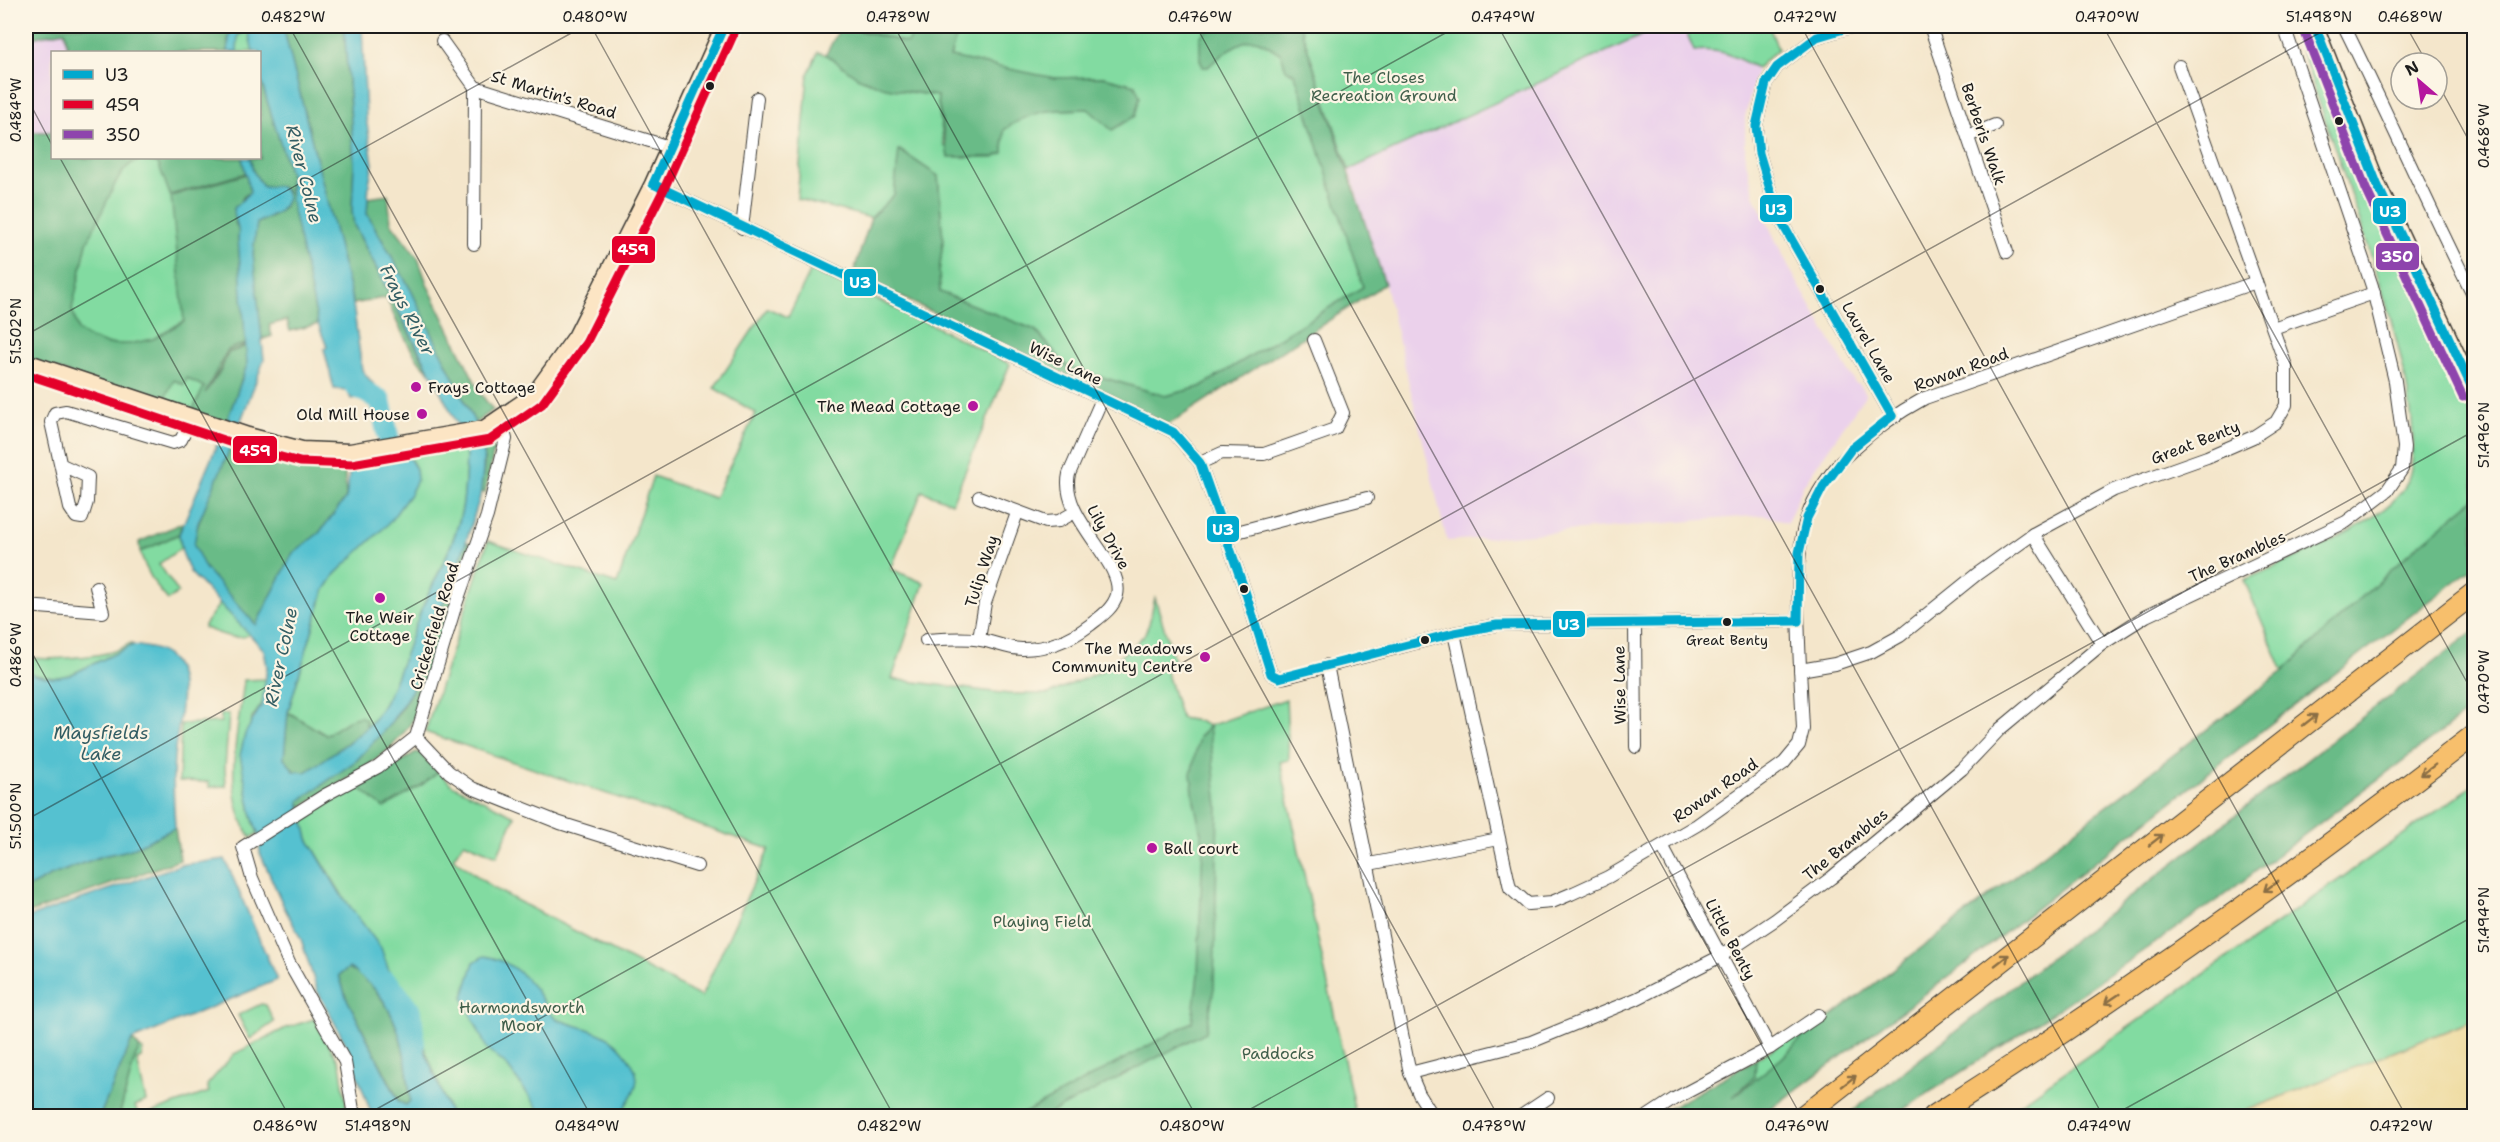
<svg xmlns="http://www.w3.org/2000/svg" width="2500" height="1142" font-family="'Shantell Sans',sans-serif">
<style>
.built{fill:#ebd1eb}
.green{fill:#82dba1;stroke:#4f7c5e;stroke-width:1.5}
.forest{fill:#69bb87;stroke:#426c52;stroke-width:1.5;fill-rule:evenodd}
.sand{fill:#eeda9e;stroke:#857b5d;stroke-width:1.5}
.water{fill:#55c1d0;stroke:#386e76;stroke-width:1.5;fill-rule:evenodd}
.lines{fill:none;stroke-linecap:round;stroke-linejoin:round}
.river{stroke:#55c1d0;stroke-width:22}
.street-casing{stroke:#3c3a36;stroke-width:14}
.secondary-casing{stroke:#3c3a36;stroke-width:19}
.highway-casing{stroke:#3c3a36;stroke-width:23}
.street{stroke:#fff;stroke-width:12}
.secondary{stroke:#fce5c4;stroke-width:16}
.highway{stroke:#f7bf6c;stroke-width:21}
.bus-1-casing{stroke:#fcf5e5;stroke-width:14}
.bus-2-casing{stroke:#fcf5e5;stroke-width:14}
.bus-3-casing{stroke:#fcf5e5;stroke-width:14}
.bus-1{stroke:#00a9ce;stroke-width:9}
.bus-2{stroke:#e4002b;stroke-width:9}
.bus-3{stroke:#8e44ad;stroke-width:9}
.oneway{stroke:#8a6e44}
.ticks{fill:none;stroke:#1c1c1c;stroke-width:1.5;stroke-opacity:0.45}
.bus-dot{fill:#1c1c1c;stroke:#fcf5e5;stroke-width:2}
.poi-dot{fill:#b5179e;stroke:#fcf5e5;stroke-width:2}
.labels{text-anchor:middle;stroke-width:4.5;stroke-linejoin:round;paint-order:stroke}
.bus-label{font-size:14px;fill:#1c1c1c;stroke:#fcf5e5}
.park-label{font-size:16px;fill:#405f4b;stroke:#fcf5e5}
.street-label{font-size:16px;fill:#1c1c1c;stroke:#fcf5e5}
.poi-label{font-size:16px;fill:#1c1c1c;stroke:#fcf5e5;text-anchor:end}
.water-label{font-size:18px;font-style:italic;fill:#335e64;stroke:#fcf5e5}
.line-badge{stroke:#fcf5e5;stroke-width:2}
.badge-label{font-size:16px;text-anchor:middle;font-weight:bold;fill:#fff}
.neatline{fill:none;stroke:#1c1c1c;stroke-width:2}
.ticks-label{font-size:15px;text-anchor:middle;fill:#1c1c1c}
</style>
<rect width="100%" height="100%" fill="#fcf5e5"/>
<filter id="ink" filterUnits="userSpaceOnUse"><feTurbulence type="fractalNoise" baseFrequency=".0167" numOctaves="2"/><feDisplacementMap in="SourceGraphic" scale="12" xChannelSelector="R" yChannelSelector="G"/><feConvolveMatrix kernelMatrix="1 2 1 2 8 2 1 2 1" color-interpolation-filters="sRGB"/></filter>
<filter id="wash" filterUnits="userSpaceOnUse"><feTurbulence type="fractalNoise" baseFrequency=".008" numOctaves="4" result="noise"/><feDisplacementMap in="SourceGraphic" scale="24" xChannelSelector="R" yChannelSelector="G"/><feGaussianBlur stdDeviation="1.35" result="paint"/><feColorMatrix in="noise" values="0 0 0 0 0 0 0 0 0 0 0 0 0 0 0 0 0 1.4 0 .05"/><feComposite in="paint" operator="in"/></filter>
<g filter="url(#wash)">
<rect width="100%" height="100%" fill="#f4e6cb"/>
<g class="built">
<polygon points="26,26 64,26 68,52 52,52 52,132 26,132"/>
<polygon points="1662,26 1684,26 1694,50 1709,48 1722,51 1757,68 1745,117 1745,157 1754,195 1788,266 1855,383 1860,385 1866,394 1804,484 1787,523 1765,515 1447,541 1385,284 1349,170"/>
</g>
<g class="green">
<polygon points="64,26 344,26 353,174 354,225 389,293 387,297 353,304 318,324 290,331 287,320 269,325 272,336 227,352 220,369 194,412 26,359 26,132 52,132 52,158 260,158 260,52 68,52"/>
<polygon points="848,26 917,26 907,43"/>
<path d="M959 26H1219L1206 31 1200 37 1201 47 1208 67C1219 56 1243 35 1259 41 1267 44 1274 50 1281 54L1286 69 1295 74 1313 125 1363 287 1200 387 1165 396 1068 367 1035 330 940 292 939 272 943 241 938 176 900 150 894 195 871 218 797 199 808 74 818 52C835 56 844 69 859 77 883 90 910 92 937 96L944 146 1003 153 1004 130 1021 118 1040 111 1088 109 1135 85 1104 77 1054 78 950 57Z"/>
<polygon points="1300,26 1662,26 1349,170"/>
<path d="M1684 26H1769L1778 49 1757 68C1735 57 1719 47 1694 51Z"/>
<path d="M2293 26H2299L2332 105 2406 266 2474 421V499L2408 554 2283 671 2244 580C2285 562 2381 525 2404 488 2438 431 2367 244 2346 181 2328 129 2311 77 2293 26Z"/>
<path d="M811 270 920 319 1010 364 952 503 922 491 891 569 924 583 892 679 1009 694H1048L1100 672 1132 647 1144 635 1149 624 1155 598 1174 660 1164 664 1181 718 1198 721 1209 726 1286 699 1289 760 1280 762 1356 1116H451L411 1012 390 985V974L308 839 302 816C339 794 379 778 414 753H420L452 785 515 816 497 856 464 842 453 858 493 888 701 997 769 849 425 732 488 541 617 584 653 476 714 498 756 413 714 388 767 308 788 317Z"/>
<path d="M466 441C466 464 466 487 462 509 455 544 436 575 423 607 408 642 394 700 367 727 359 735 299 748 284 752L288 712 324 591 335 574 395 514 416 469 405 448Z"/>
<path d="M179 534 181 548 159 564 178 592 168 600C154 585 146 571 140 552Z"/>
<path d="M221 602 250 634C237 643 218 632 204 628V625Z"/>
<path d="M131 643 133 645 70 675 53 678 34 675 26 669V657C42 661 98 657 114 651 120 649 126 646 131 643Z"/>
<path d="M266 679 262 704 252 718 244 777 252 817 258 833 251 838C220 792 239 729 244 680Z"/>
<polygon points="221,714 229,714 225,767 226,786 209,787 209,782 179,781 181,724 221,722"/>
<polygon points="2474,785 2474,1020 2233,1116 2002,1116"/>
<polygon points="261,1004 266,1005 274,1022 250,1039 238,1015"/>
<polygon points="314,1019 340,1064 348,1116 142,1116 209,1092 207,1085 234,1054 286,1028"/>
<polygon points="1821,1019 1782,1058 1715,1111 1756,1059"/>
<polygon points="140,1048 143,1050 141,1058 137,1060 146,1101 135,1106 139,1116 119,1116 135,1058"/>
</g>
<g class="forest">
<path d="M29 26H239C227 30 227 42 228 52H68L65 31 26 39V27Z"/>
<path d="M283 26H344L354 162 352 211 354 225 428 370C414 361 392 314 387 297L353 304Z"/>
<path d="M841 26 907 43 917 26H959L950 57 1054 78 1104 77 1135 85 1140 97 1135 116 1112 130 1088 109C1051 110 1035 108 1004 130L1003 153 994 157H948L937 96 886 88 857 77 826 54Z"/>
<path d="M1219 26H1300L1385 284 1168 425 853 274 871 218 894 195 899 150 938 176 943 241 939 272 940 292 1035 330 1068 367 1165 396 1200 387 1363 287 1295 74 1286 69 1281 54C1274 50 1267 44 1259 41 1243 35 1219 57 1208 67H1203L1200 60V37L1206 31Z"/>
<polygon points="260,78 290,174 290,189 286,191 282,187 263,187 253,171 250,158 260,158"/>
<path d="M26 132H52V158H242L246 173 170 195 158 163 141 160 132 163 125 169 116 182 87 243 72 309 78 330 90 338 107 344H129L153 339 184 321 171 196 246 174 250 192 243 197 235 223 240 231 238 238 247 344C241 345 233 347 228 350 225 353 209 386 205 393L221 370 228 353 247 346V365L225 426 26 359ZM187 378 204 387 192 411 165 398 174 380 184 385Z"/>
<path d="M291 192 318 324 290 331 287 320 269 325 272 336 262 339C258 302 248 260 257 223 270 217 290 211 287 193Z"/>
<polygon points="388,195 391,223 418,258 428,286 481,394 493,410 475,423 411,290 367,214 368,198"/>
<path d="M481 438 492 439 494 450 485 493 480 492C483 475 488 454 481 438Z"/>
<path d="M234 439 307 462 344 458 346 498 319 533 293 553 256 625C238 605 198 570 194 544 192 529 226 458 234 439Z"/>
<polygon points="2474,499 2474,567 2301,700 1968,962 1761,1116 1656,1116 1756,1059 1755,1076 1733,1097 1782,1058 1823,1017 1827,1020 2283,671 2408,554"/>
<polygon points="182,523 179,534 140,552 139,542"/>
<path d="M466 542 471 543 415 716C393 758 341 782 301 807L299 801 357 760 398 714 412 690 423 642 450 590Z"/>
<polygon points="2474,631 2474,707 2223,896 2051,1014 1893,1116 1846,1116"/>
<polygon points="288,712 326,735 349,720 360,716 366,720 366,729 314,767 305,772 294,771 284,758"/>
<polygon points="1209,726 1218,806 1214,988 1206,1032 1045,1116 1019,1116 1192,1022 1198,974 1203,843 1194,801 1191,774 1199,737"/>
<polygon points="416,752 420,753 438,772 422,785 384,808 357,786 384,774"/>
<polygon points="175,828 180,860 26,914 26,889 50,876 102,856 129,850"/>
<path d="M349 968C396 996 407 1050 410 1101L406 1105 400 1102 346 997 339 975Z"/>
<polygon points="132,1040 140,1048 135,1058 119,1116 102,1116 101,1113"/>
</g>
<polygon class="sand" points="2474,1020 2474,1116 2233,1116"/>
<g class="water">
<polygon points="236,26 283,26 353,304 362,370 387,401 376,403 371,396 351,399 347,390 334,389 324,349 327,347 318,324 291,201 290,174 260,78 260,52 253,52 248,31 238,35 237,52 228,52 229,34"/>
<path d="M344 26H362L366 117 373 164 369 183 367 214 411 290 474 421 484 444 483 471 480 497 461 558 450 590 423 642 412 690 390 724 357 760 299 801 308 839 340 893 381 948 390 974V985L410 1013 451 1116H372L348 1048 317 990 301 939 284 907 260 853 258 833 252 817 240 755 245 734 262 704 267 667 264 650 190 572 182 552 179 534 225 426 247 365 238 238C241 228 233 219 234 208L250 192 242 158H250L253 171 263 187C276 185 285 184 288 199L280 211 257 223 253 253 264 360 234 439 198 523 194 545 205 568 256 625 293 553 319 533 346 498 349 474 348 458 404 449 416 469 417 480 410 494 389 523 335 574 324 591 288 712 284 758 294 771 305 772 314 767C330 754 350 743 365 729 394 702 407 642 423 606 437 574 455 544 462 509 466 486 466 464 466 441L354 225 352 211 354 162ZM349 968C396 995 407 1050 410 1101L406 1105 399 1102 346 997 339 975Z"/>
<path d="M133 645C148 647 165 649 174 663 190 687 176 731 174 759 172 781 174 805 175 828L129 850 102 856 50 876 26 889V669L34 675 53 678 70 675Z"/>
<polygon points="225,859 277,980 132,1040 101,1113 102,1116 26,1116 26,918 180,865"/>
<path d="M484 956C510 960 528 977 541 998 545 1004 549 1014 554 1017 565 1024 581 1026 593 1031 605 1035 616 1042 623 1051 647 1080 636 1088 619 1116H544L506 1065 487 1049 463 997 474 962Z"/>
</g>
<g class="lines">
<g class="river">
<polyline points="355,386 380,400 392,454 385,464"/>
<polyline points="367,968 390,985 411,1012 414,1045"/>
</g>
</g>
</g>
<g filter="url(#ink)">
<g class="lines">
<g class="street-casing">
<g id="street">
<polyline points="758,26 764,28"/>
<polyline points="1854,26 1817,37 1777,67 1766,83 1756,126 1759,153 1778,216 1892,416"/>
<polyline points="1930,26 2007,252"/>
<path d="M2344 26C2389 116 2429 208 2474 297"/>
<polyline points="442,41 475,87"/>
<polyline points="1968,136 1995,125"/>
<polyline points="653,184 1173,432 1200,463 1246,594 1271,674 1279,678 1286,677 1454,633 1497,625 1798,621"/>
<polyline points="742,228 757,98"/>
<polyline points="474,244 475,87 669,147"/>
<polyline points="2273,328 2374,293"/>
<polyline points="1200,463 1222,453 1264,454 1335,429 1343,413 1314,340"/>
<polyline points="62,465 88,477 87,502 82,518 76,517 70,508 51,422 55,413 66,411 173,443 181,440 192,417"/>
<polyline points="979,497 1046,522 1059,521 1075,512"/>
<polyline points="2033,534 2102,644"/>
<polyline points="1225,535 1367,498"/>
<polyline points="26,606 103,612 96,587"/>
<polyline points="1635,623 1636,747"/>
<path d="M1454 633 1510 888 1528 904 1552 902 1571 894 1608 877 1697 825 1784 763 1799 745 1803 729C1801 685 1798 641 1798 596 1799 570 1798 545 1806 520 1824 465 1877 424 1925 398L2256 282"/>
<polyline points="979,639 985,603 1017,513"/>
<path d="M926 640C944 639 964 637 981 640 994 642 1008 649 1022 649 1048 649 1069 641 1090 625 1100 617 1113 609 1117 595 1125 562 1059 518 1069 474L1102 399"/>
<polyline points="1327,665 1410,1073 1419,1094 1433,1116"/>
<polyline points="1800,670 1835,664 1871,652 1900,636 1977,574 2033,534 2114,490 2207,457 2253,437 2276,422 2286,405 2286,366 2179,66"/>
<polyline points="416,737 449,772 472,788 560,823 697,866"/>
<polyline points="1662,846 1770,1048 1819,1015"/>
<polyline points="1369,864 1499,839"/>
<polyline points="1410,1073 1531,1042 1636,999 1721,956 1775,920 1831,878 1962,769 2000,729 2102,644 2146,616 2346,522 2387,491 2402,469 2404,447 2395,381 2372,286 2284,26"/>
<polyline points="354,1116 345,1062 289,963 252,878 243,847 325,795 378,767 416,737 455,607 487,516 506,439 501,420"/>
<polyline points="1521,1116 1548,1098"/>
<polyline points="1648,1116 1674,1099 1770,1048"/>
</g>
</g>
<g class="secondary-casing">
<g id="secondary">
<polyline points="2315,26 2377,184 2474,392"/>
<polyline points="26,362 248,436 302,450 350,452 484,429 534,395 576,337 653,184 724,26"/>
</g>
</g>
<g class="highway-casing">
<g id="highway">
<polyline points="1803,1116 2474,593"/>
<path d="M1934 1116C2120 998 2300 869 2474 735"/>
</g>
</g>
<use href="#street" class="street"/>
<use href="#secondary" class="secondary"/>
<use href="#highway" class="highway"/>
<g class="bus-1-casing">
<g id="bus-1">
<polyline points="1854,26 1817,37 1777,67 1766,83 1756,126 1759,153 1778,216 1892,416"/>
<polyline points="2315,26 2377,184 2474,392"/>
<polyline points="653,184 1173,432 1200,463 1246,594 1271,674 1279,678 1454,633 1497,625 1798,621"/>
<polyline points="653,184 724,26"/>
<polyline points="1798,621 1799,553 1807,518 1823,487 1851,449 1892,416"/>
</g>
</g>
<g class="bus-2-casing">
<polyline id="bus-2" points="26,374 244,447 300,462 352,464 490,440 542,404 586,343 664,189 735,31"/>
</g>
<g class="bus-3-casing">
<polyline id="bus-3" points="2304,30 2366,189 2463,397"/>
</g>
<use href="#bus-1" class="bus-1"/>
<use href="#bus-2" class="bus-2"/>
<use href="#bus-3" class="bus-3"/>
</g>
<defs><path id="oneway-shaft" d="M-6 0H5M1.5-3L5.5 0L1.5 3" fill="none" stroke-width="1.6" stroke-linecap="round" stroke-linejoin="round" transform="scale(1.5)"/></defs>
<g class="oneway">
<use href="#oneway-shaft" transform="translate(2310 720) rotate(-38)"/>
<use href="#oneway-shaft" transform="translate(2428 770) rotate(143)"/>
<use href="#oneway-shaft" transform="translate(2156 840) rotate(-38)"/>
<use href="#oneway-shaft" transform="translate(2271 886) rotate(144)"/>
<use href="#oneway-shaft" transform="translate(2002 960) rotate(-38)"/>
<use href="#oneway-shaft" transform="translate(2112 999) rotate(146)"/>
<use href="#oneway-shaft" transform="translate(1849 1081) rotate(-38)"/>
</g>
</g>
<path class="ticks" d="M289 26 894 1116M591 26 1196 1116M894 26 1498 1116M1196 26 1801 1116M1498 26 2103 1116M1801 26 2406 1116M2103 26 2474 695M2406 26 2427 63M2437 82 2474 150M26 96 52 145M60 158 591 1116M26 335 584 26M26 642 289 1116M26 820 1458 26M364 1116 2332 26M1238 1116 2474 431M2112 1116 2474 916"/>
<g class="bus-dot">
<circle cx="710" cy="86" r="5"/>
<circle cx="2339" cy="121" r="5"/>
<circle cx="1820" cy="289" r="5"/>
<circle cx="1244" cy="589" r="5"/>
<circle cx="1727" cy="622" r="5"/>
<circle cx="1425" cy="640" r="5"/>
</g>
<g class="poi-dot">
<circle cx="416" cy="387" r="6"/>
<circle cx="973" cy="406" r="6"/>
<circle cx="422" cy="414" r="6"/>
<circle cx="380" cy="598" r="6"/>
<circle cx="1205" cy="657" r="6"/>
<circle cx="1152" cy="848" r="6"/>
</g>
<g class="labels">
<g class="bus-label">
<text x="1727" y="645">Great Benty</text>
</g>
<g class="park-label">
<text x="1384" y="83">The Closes<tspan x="1384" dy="18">Recreation Ground</tspan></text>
<text x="1042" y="927">Playing Field</text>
<text x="522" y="1013">Harmondsworth<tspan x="522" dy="18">Moor</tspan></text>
<text x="1278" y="1059">Paddocks</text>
</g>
<g class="street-label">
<text transform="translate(554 94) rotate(17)" y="6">St Martin's Road</text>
<text transform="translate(1984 134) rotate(71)" y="6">Berberis Walk</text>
<text transform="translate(1869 342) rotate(60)" y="6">Laurel Lane</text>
<text transform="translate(1066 363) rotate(26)" y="6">Wise Lane</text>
<text transform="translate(1961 369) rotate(-20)" y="6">Rowan Road</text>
<text transform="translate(2195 442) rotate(-21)" y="6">Great Benty</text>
<text transform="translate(1109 537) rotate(61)" y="6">Lily Drive</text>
<text transform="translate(2237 556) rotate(-24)" y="6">The Brambles</text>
<text transform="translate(981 571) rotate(-72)" y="6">Tulip Way</text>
<text transform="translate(434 626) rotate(-73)" y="6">Cricketfield Road</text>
<text transform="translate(1619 685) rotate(-91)" y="6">Wise Lane</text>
<text transform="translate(1715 790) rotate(-35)" y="6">Rowan Road</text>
<text transform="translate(1845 844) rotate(-39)" y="6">The Brambles</text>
<text transform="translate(1731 939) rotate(62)" y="6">Little Benty</text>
</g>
<g class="poi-label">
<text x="428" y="393" text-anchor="start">Frays Cottage</text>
<text x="961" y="412">The Mead Cottage</text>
<text x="410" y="420">Old Mill House</text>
<text x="380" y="623" text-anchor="middle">The Weir<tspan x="380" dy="18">Cottage</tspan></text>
<text x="1193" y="654">The Meadows<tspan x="1193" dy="18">Community Centre</tspan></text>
<text x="1164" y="854" text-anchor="start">Ball court</text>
</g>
<g class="water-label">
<text transform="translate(304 174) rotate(76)" y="6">River Colne</text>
<text transform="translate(407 310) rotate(63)" y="6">Frays River</text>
<text transform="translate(281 657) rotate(-78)" y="6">River Colne</text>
<text x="101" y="739">Maysfields<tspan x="101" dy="21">Lake</tspan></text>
</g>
</g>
<g class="line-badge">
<rect x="1759" y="194" width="34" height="29" rx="6" fill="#00a9ce"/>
<rect x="2372" y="197" width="35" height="28" rx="6" fill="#00a9ce"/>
<rect x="611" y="235" width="45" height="29" rx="6" fill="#e4002b"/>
<rect x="2375" y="242" width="45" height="29" rx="6" fill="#8e44ad"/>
<rect x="843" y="268" width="34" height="29" rx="6" fill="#00a9ce"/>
<rect x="232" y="435" width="46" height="29" rx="6" fill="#e4002b"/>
<rect x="1206" y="515" width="34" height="28" rx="6" fill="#00a9ce"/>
<rect x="1552" y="610" width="34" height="28" rx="6" fill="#00a9ce"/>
</g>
<g class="badge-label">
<text x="1776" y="215">U3</text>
<text x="2390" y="217">U3</text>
<text x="633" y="255">459</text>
<text x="2397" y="262">350</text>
<text x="860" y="288">U3</text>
<text x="255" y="456">459</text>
<text x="1223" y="535">U3</text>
<text x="1569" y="630">U3</text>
</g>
<rect width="2500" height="1142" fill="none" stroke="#fcf5e5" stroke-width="66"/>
<rect x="51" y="51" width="210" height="108" fill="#fcf5e5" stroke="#a29e95" stroke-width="1.5"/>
<rect x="63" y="70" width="30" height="9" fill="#00a9ce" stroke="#a29e95" stroke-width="1.5"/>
<text x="105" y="81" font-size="18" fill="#1c1c1c">U3</text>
<rect x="63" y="100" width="30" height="9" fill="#e4002b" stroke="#a29e95" stroke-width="1.5"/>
<text x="105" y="111" font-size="18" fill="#1c1c1c">459</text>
<rect x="63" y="130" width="30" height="9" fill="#8e44ad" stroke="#a29e95" stroke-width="1.5"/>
<text x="105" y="141" font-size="18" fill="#1c1c1c">350</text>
<g transform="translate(2419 81) rotate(331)"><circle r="28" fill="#fcf5e5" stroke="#a29e95" stroke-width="1.5"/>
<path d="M0-4.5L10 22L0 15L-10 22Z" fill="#b5179e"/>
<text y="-9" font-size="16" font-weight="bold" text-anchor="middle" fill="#1c1c1c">N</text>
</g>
<rect x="33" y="33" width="2434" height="1076" class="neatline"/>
<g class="ticks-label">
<text x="293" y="22">0.482°W</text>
<text x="595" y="22">0.480°W</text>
<text x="898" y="22">0.478°W</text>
<text x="1200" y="22">0.476°W</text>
<text x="1503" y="22">0.474°W</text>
<text x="1805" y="22">0.472°W</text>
<text x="2107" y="22">0.470°W</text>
<text x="2319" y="22">51.498°N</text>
<text x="2410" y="22">0.468°W</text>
<text transform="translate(16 110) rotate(-90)" y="5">0.484°W</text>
<text transform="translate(2484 136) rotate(-90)" y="5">0.468°W</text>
<text transform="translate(16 331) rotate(-90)" y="5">51.502°N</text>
<text transform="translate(2484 435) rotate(-90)" y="5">51.496°N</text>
<text transform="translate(16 655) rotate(-90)" y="5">0.486°W</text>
<text transform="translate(2484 682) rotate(-90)" y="5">0.470°W</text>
<text transform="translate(16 816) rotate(-90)" y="5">51.500°N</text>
<text transform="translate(2484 920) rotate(-90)" y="5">51.494°N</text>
<text x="285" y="1131">0.486°W</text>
<text x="378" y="1131">51.498°N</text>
<text x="587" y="1131">0.484°W</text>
<text x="889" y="1131">0.482°W</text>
<text x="1192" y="1131">0.480°W</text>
<text x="1494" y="1131">0.478°W</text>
<text x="1797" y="1131">0.476°W</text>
<text x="2099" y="1131">0.474°W</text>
<text x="2401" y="1131">0.472°W</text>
</g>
</svg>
